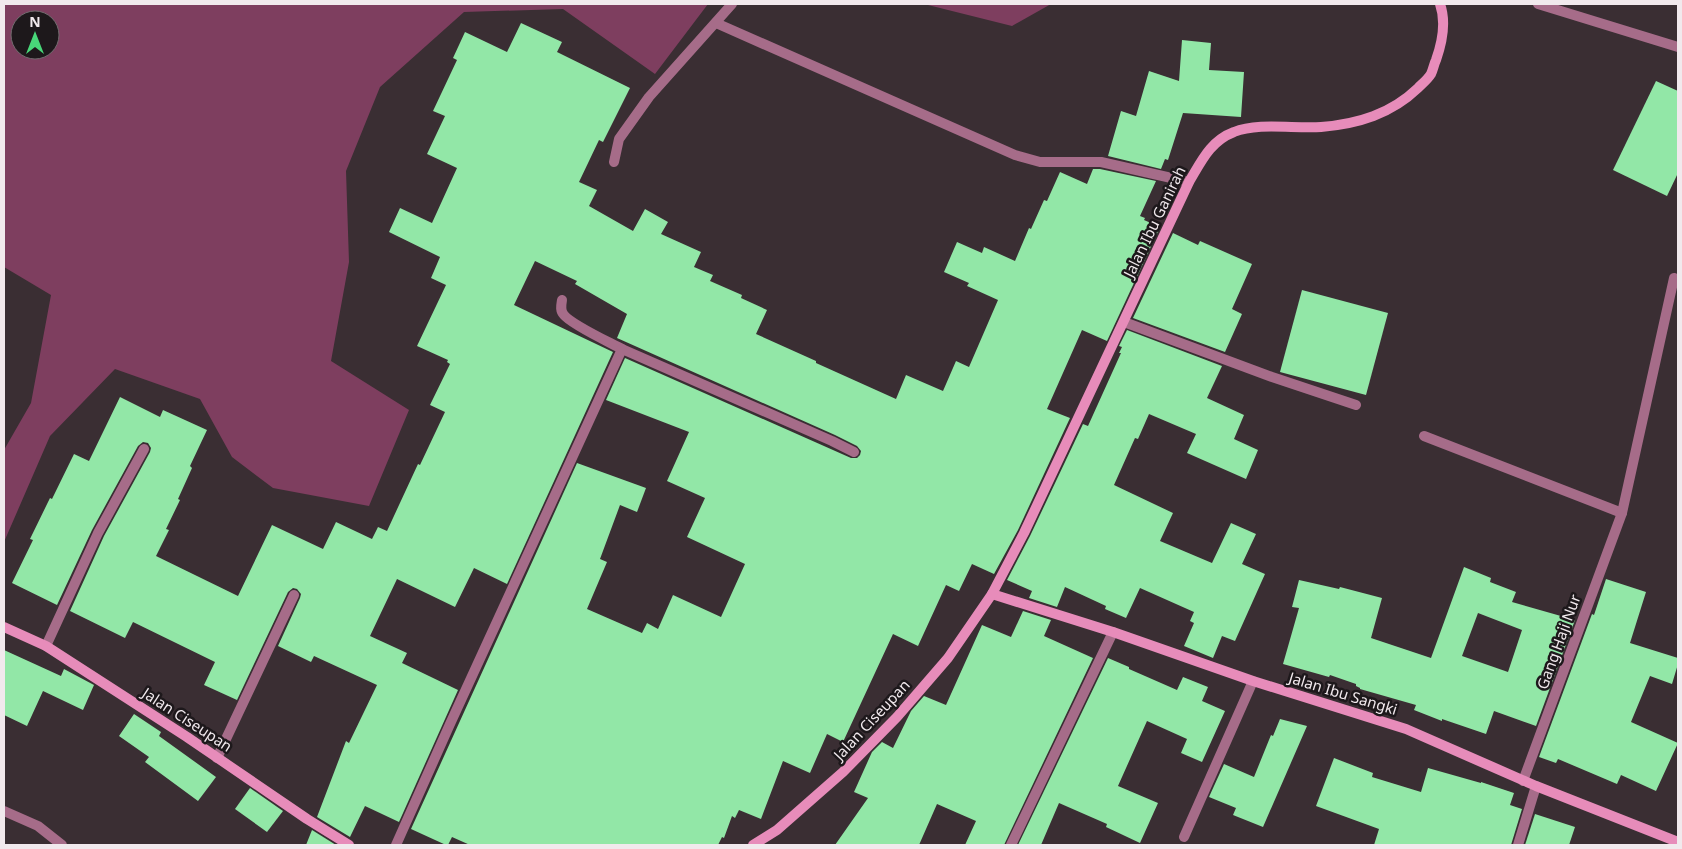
<svg xmlns="http://www.w3.org/2000/svg" width="1682" height="849" font-family="'Noto Sans',sans-serif">
<style>
.green{fill:#7e3e5f;fill-rule:evenodd}
.building{fill:#92e7a7;fill-rule:evenodd}
.lines{fill:none;stroke-linecap:round;stroke-linejoin:round}
.street{stroke:#a66c89;stroke-width:10}
.secondary{stroke:#e78cba;stroke-width:10}
.labels{text-anchor:middle;stroke-width:5;stroke-linejoin:round;paint-order:stroke}
.street-label{font-size:15px;fill:#f1e9ed;stroke:#1d181b}
</style>
<rect width="100%" height="100%" fill="#3a2e33"/>
<g class="green">
<path d="M4 4H708L655 74 563 9 464 12 380 87 346 171 349 262 331 361 409 410 369 506 273 488 232 457 200 399 115 369 50 436 4 542V450L31 403 51 295 4 267ZM20 20H50V50H20Z"/>
<polygon points="924,4 1051,4 1012,26"/>
</g>
<g class="building">
<polygon points="521,23 562,42 557,52 630,88 603,142 599,140 579,182 597,190 589,206 633,231 645,209 668,222 661,234 701,252 694,267 713,275 710,281 742,295 741,298 767,310 756,334 816,361 816,363 896,399 906,375 943,391 956,361 969,367 998,300 967,286 969,283 944,272 957,242 982,253 984,247 1015,261 1029,228 1031,229 1044,200 1047,201 1060,172 1087,184 1093,169 1100,169 1156,181 1140,216 1145,218 1144,220 1160,227 1107,341 1082,330 1047,409 1070,418 1018,530 994,574 972,564 959,591 946,585 918,646 893,634 843,742 827,734 810,773 783,761 761,819 739,810 735,818 732,816 724,838 722,837 718,845 470,845 452,837 448,845 446,845 411,829 577,463 646,488 637,512 620,505 600,559 607,562 587,609 642,633 647,623 658,629 673,595 721,617 745,564 687,537 705,498 667,481 689,432 606,400 625,358 851,458 857,458 860,455 861,451 857,446 835,435 617,338 627,314 575,284 577,281 535,261 514,305 613,352 507,584 474,568 455,607 397,579 370,636 407,653 402,663 458,690 399,822 365,806 350,837 317,817 346,741 349,743 377,685 314,656 311,662 278,646 300,598 301,594 297,589 293,588 288,592 237,700 204,685 215,662 133,622 125,638 70,611 104,536 150,452 151,448 148,443 143,442 138,446 92,530 57,605 12,583 33,540 30,539 50,498 52,499 74,454 89,461 120,397 160,417 163,410 207,430 190,466 192,468 178,499 180,500 166,529 169,530 156,556 238,596 272,525 323,549 336,522 372,539 378,527 387,531 418,464 420,465 445,412 430,405 450,364 447,362 448,360 417,346 446,285 431,278 440,257 389,232 400,208 432,223 457,168 427,154 445,116 433,111 457,60 453,58 465,32 507,52"/>
<polygon points="1182,40 1211,43 1209,70 1244,72 1241,117 1183,113 1168,160 1165,159 1161,169 1108,156 1121,111 1136,116 1149,71 1179,81"/>
<polygon points="1656,81 1678,91 1678,173 1667,196 1613,170"/>
<polygon points="1173,233 1198,245 1200,241 1252,264 1232,309 1242,314 1225,352 1133,318"/>
<polygon points="1302,290 1388,313 1366,395 1280,372"/>
<polygon points="1127,330 1222,366 1207,398 1244,415 1234,439 1258,450 1246,479 1187,453 1196,434 1149,414 1138,439 1135,438 1114,485 1173,513 1160,541 1212,563 1231,523 1256,534 1242,564 1265,574 1235,641 1222,636 1213,658 1184,646 1194,623 1190,621 1194,612 1140,588 1126,618 1105,609 1106,606 1065,587 1057,607 1029,598 1032,591 1007,580 1030,536 1083,424 1088,426 1121,353 1119,353 1122,347 1119,346"/>
<path d="M1464 567 1491 578 1490 582 1516 592 1512 602 1575 620 1536 726 1494 711 1486 734 1442 719V721L1414 710 1416 705 1360 689V688L1356 686V684L1330 675 1329 677 1283 664 1299 608 1292 607 1299 580 1339 589 1340 587 1382 598 1371 638 1431 658ZM1478 613 1522 630 1508 672 1462 656Z"/>
<polygon points="1606,579 1646,592 1630,643 1678,658 1678,664 1672,684 1650,676 1631,722 1678,743 1656,791 1621,775 1617,784 1558,759 1556,763 1539,757 1592,614 1594,615"/>
<polygon points="1023,611 1051,620 1044,636 1093,658 1004,845 965,845 976,821 937,804 919,845 835,845 868,798 854,792 872,752 882,742 893,748 911,711 924,696 946,705 982,625 1011,637"/>
<polygon points="4,650 61,676 64,669 94,685 83,710 43,691 27,726 4,715"/>
<polygon points="1108,658 1129,667 1129,669 1177,690 1183,677 1208,687 1202,701 1225,711 1202,762 1181,753 1187,739 1147,721 1118,786 1158,803 1140,843 1106,827 1107,824 1059,803 1041,845 1018,845"/>
<polygon points="134,714 161,732 159,736 216,777 198,801 145,762 149,757 119,736"/>
<polygon points="1280,719 1307,726 1263,827 1233,815 1236,808 1209,797 1224,764 1254,777 1271,735 1273,736"/>
<polygon points="1334,758 1373,773 1372,777 1421,792 1428,768 1481,783 1481,782 1514,793 1510,805 1522,809 1511,845 1374,845 1379,829 1316,806"/>
<polygon points="250,788 283,811 267,832 235,809"/>
<polygon points="1535,814 1575,827 1569,845 1525,845"/>
<polygon points="312,830 336,845 306,845"/>
</g>
<g class="lines">
<g class="street">
<polyline points="1538,4 1678,47"/>
<polyline points="716,23 1015,155 1040,162 1101,162 1189,182"/>
<polyline points="614,162 619,139 649,97 732,4"/>
<path d="M562 300C561 306 560 311 564 315 572 325 609 342 622 349"/>
<polyline points="1124,322 1272,377 1356,405"/>
<polyline points="1424,436 1622,513"/>
<polyline points="46,646 98,533 144,449"/>
<polyline points="217,758 294,595"/>
<polyline points="1523,781 1622,513 1674,278"/>
<polyline points="4,811 38,826 62,845"/>
<polyline points="1184,837 1253,681"/>
<polyline points="396,845 450,724 622,349 832,441 854,452"/>
<polyline points="1011,845 1113,632"/>
<polyline points="1518,845 1536,786"/>
</g>
<g class="secondary">
<polyline points="992,594 1113,632 1253,681 1406,729 1536,786 1678,842"/>
<polyline points="4,627 46,646 187,737 307,819 349,845"/>
<path d="M753 845 777 830 843 772 897 717 948 658 992 594 1024 533 1189 182C1201 162 1210 141 1234 132 1258 122 1295 129 1321 127 1358 124 1391 114 1418 88 1422 84 1428 79 1431 74 1433 70 1434 64 1436 60 1442 43 1446 21 1440 4"/>
</g>
</g>
<g class="labels">
<g class="street-label">
<text transform="translate(1155 222) rotate(-64)" y="5">Jalan Ibu Ganirah</text>
<text transform="translate(1559 642) rotate(-70)" y="5">Gang Haji Nur</text>
<text transform="translate(1343 694) rotate(17)" y="5">Jalan Ibu Sangki</text>
<text transform="translate(187 720) rotate(33)" y="5">Jalan Ciseupan</text>
<text transform="translate(872 720) rotate(-47)" y="5">Jalan Ciseupan</text>
</g>
</g>
<rect width="1682" height="849" fill="none" stroke="#f1e9ed" stroke-width="10"/>
<g transform="translate(35 35)"><circle r="24" fill="#1d181b" stroke="#726c6f"/>
<path d="M0-4L9 19L0 12L-9 19Z" fill="#48d779"/>
<text y="-8" font-size="14" font-weight="bold" text-anchor="middle" fill="#f1e9ed">N</text>
</g>
</svg>
